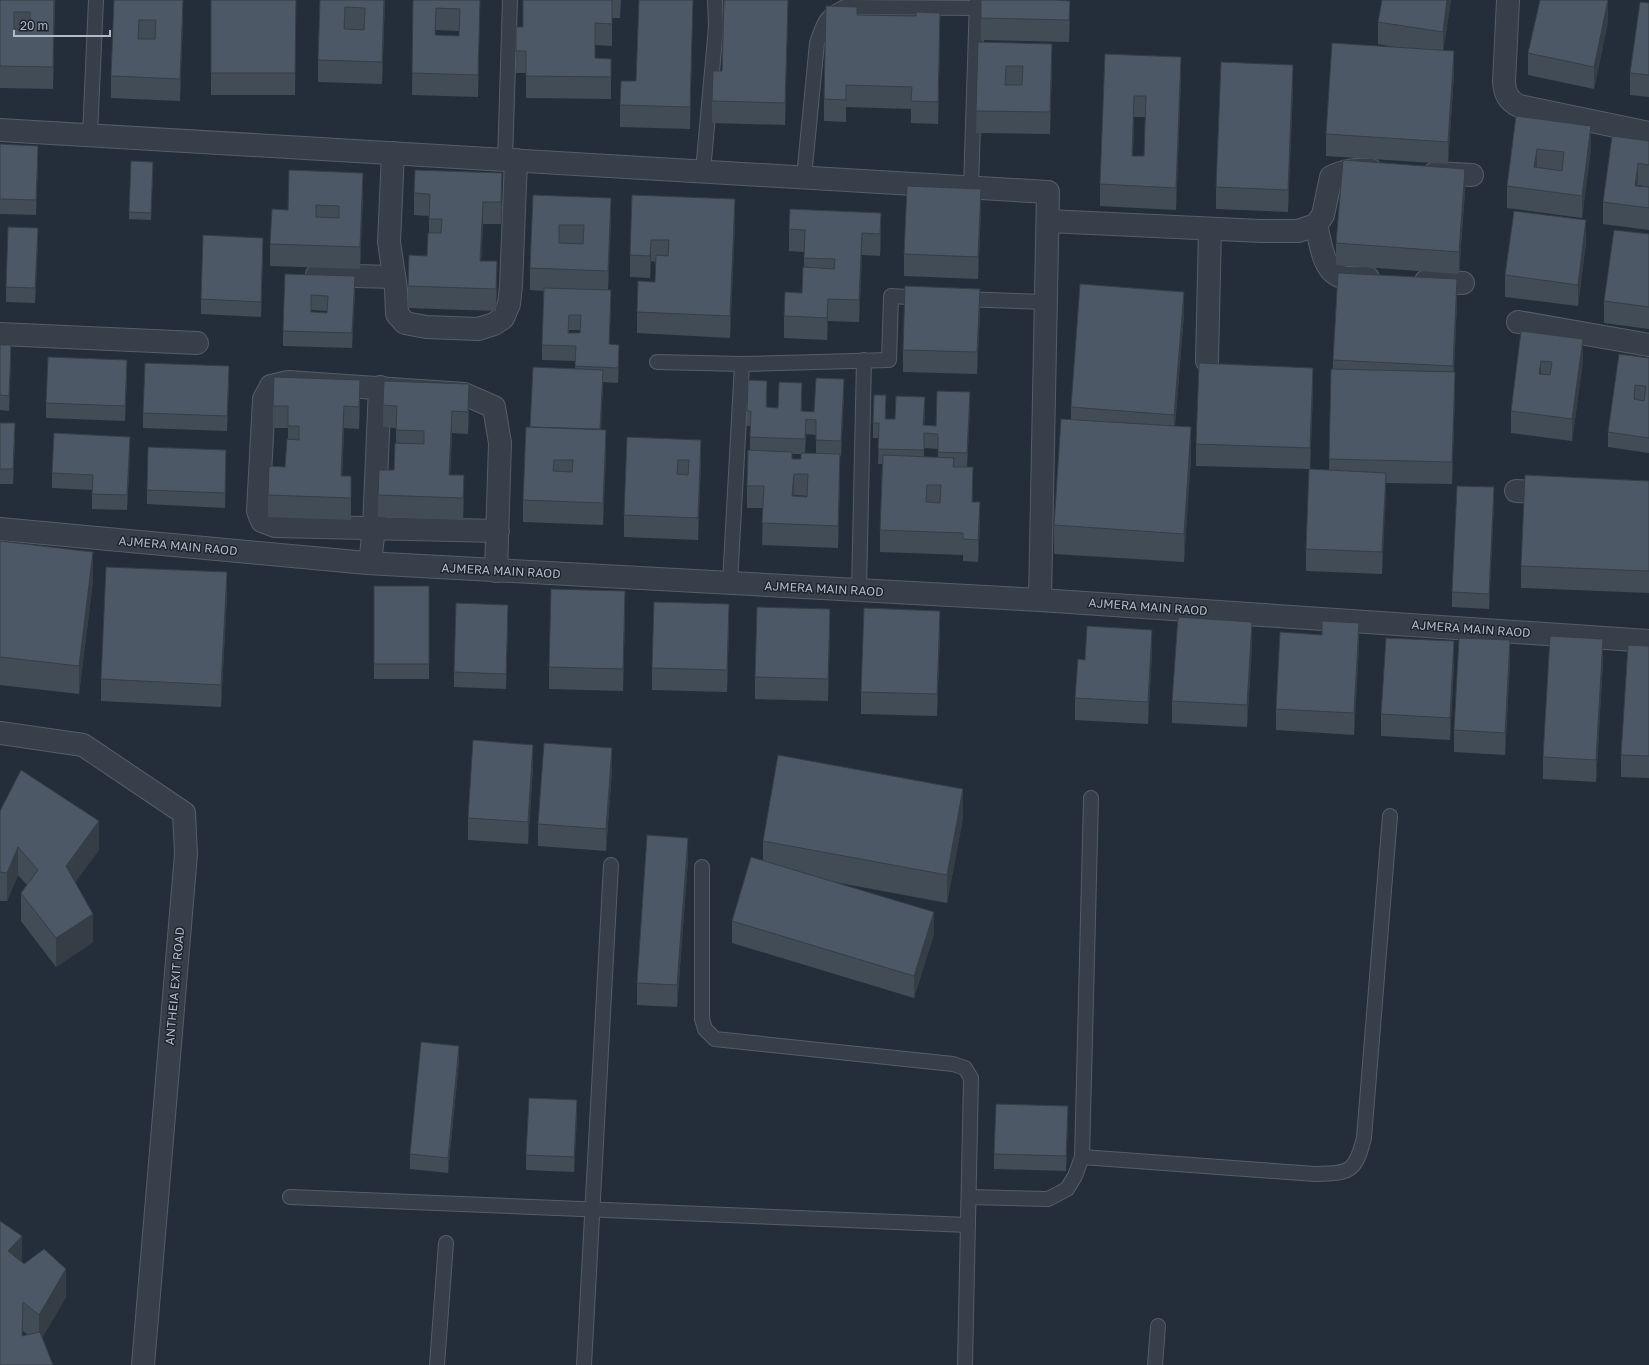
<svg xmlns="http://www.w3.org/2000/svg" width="1649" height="1365" font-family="'Golos Text',sans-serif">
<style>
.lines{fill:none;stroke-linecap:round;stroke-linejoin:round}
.service-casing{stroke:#555e68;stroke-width:16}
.minor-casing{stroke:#555e68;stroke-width:24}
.tertiary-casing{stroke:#555e68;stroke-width:24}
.service{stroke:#37404a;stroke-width:14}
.minor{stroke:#37404a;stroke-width:22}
.tertiary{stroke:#37404a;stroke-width:22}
.wall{fill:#414c57;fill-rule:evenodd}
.shaded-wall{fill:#353e47}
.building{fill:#4c5865;stroke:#353e47;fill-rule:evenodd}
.labels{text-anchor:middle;stroke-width:3;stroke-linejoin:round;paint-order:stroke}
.street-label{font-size:12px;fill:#b2bbc6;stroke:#1c252f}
</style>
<rect width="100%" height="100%" fill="#232e3a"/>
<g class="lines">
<g class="service-casing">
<g id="service">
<polyline points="90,135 96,0"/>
<polyline points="505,160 510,0"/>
<polyline points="703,171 716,27 715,0"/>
<path d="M804 177 817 43C824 23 825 16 845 7L977 8"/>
<polyline points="971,187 977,0"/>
<polyline points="961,299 1046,302"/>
<polyline points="657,362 742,364"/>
<polyline points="730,583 742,364 889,360 891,296 924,298"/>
<polyline points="859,591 864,360"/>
<polyline points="702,867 702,1019 705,1029 715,1039 953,1064 965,1068 971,1078 965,1365"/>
<path d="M1082 1157 1315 1174C1350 1173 1355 1173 1364 1138L1390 816"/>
<polyline points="290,1197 968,1225"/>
<polyline points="969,1197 1048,1199 1067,1189 1075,1176 1082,1157 1091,798"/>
<polyline points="437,1365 446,1243"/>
<polyline points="584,1365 611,865"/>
<polyline points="1155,1365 1158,1326"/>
</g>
</g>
<g class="minor-casing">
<g id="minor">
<path d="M1508 0 1504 82C1505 94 1508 100 1519 106L1649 133"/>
<polyline points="0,130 1048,192 1040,600"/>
<polyline points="393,153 389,242 396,289 397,314 405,323 426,327 478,329 494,324 503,318 509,304 511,286 516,160"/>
<polyline points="1435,173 1472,175"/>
<path d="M1048 221 1261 231H1298L1316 225 1323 215 1331 177C1344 170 1356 169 1371 170"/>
<path d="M1316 225C1321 242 1322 271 1342 277 1350 279 1360 278 1368 278"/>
<polyline points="317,275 394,277"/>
<polyline points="1426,281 1463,283"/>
<polyline points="1518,322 1649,345"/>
<polyline points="0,334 197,343"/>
<polyline points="1207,361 1210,229"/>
<polyline points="1516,491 1554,493"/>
<polyline points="370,563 374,528 380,387"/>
<polyline points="496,571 500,443 494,407 464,394 288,382 271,386 264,399 258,511 262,521 275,526 498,531"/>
<polyline points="0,733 83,745 184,813 186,854 143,1365"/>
</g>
</g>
<g class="tertiary-casing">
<polyline id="tertiary" points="0,529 367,563 1040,600 1649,641"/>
</g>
<use href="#service" class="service"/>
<use href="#minor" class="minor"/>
<use href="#tertiary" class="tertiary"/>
</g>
<g class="wall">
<polygon points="0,0 55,0 53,89 0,88"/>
<polygon points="114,0 183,18 180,101 111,98 111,76"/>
<polygon points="211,0 296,0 295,95 211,95"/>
<polygon points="320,0 385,0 382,84 318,82 318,60"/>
<path d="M413 0H480L478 97 412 95ZM436 30 459 31V36L436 35Z"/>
<polygon points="523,0 621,0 620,18 612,18 612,46 595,45 595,58 611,59 611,99 526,98 526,73 516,73 516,27 523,27"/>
<polygon points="639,0 693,0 690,129 620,127 620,105 636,81"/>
<polygon points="1451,0 1443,50 1454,73 1448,164 1326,156 1326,134 1399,48 1378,44 1378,22"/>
<polygon points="1070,1 1069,42 981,40 981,18"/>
<polygon points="1649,3 1649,97 1630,95 1630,73"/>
<polygon points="788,13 785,125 712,123 712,101"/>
<polygon points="857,15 940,35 938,124 911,123 911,109 846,107 846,122 824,121 824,99"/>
<polygon points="1608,22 1594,89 1528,75 1528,53"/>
<polygon points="978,42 1052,66 1050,134 976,133"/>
<path d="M1105 54 1181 79 1176 210 1100 206V184ZM1134 117H1145L1144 156H1133Z"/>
<polygon points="1293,87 1288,212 1216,209 1216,187"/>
<polygon points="1516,116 1591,148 1582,218 1507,208 1507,186"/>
<polygon points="1649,141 1649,187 1638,185 1638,186 1649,187 1649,230 1603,224 1603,202"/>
<polygon points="0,144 38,161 36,215 0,214"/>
<polygon points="153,169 151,220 129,219 129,212"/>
<polygon points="1465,191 1459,274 1336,265 1336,243"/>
<polygon points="414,193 502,195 501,224 483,224 481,261 497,283 496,311 408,308 408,286 427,256 429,233 429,216 414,215"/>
<polygon points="363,195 360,269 270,266 270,244 288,210"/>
<path d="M533 195 611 220 608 290 611 305 609 344 619 360 618 383 603 382 601 430 606 452 603 525 523 522V500L530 427 575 369V361L542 360V345L544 291 530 290V268ZM569 330H580V333H569Z"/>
<polygon points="632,195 735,221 730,338 637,333 637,312 655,282 656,262 651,261 650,278 630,277 630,255"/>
<polygon points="981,211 978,279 904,276 904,254"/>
<polygon points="881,213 881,235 880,256 862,255 859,322 828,321 827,340 784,338 784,316 802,293 804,267 804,252 789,251 789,229"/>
<polygon points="1649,234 1649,329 1604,323 1604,301"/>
<polygon points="1586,242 1578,306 1505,297 1505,275"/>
<polygon points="38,243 35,303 6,302 6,287"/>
<polygon points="263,252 261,317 201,314 201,299"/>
<path d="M285 274 355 291 352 348 283 346V331ZM311 310 327 311V313L311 312Z"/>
<polygon points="1457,301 1454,372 1455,394 1452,484 1386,483 1382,574 1306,571 1306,549 1309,469 1196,466 1196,444 1313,390 1310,469 1329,470 1333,360"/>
<polygon points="980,311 977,374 903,372 903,350"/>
<polygon points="1184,314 1175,426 1191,456 1184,562 1054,554 1054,525 1071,420 1071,407"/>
<polygon points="1521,331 1583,361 1572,441 1511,433 1511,411"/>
<polygon points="0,345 11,360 9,411 0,410"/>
<polygon points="1649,358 1649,453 1608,447 1608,432"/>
<polygon points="127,375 125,421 46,418 46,403"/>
<polygon points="229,381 227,431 143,428 143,413"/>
<path d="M844 394 841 456H840V476L838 548 762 545 763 508H747V486L750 450V426H747V411L767 396V407L778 408 802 398V411L814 412ZM806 434 816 435V453H805ZM792 454H801V459H792ZM794 495 807 496V497L793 496Z"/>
<polygon points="360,402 359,429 344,428 342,476 351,498 351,520 268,517 268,495 285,467 288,439 288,428 273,428 273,406"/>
<polygon points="383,405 469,406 468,434 452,433 450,475 464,497 463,520 378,517 378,495 394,470 396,443 396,428 383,427"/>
<path d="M970 407 967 467 973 489V502L980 524 978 562 963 561V555L880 552V530L882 464H878L879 438H873V423L886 410V419H895L925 412 924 425 936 426ZM924 448 938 449V458L924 457Z"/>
<polygon points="0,423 15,438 13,484 0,484"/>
<polygon points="627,437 701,462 698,540 624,537 624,515"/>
<polygon points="130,452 127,510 92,509 92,490 52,488 52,473"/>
<polygon points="226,465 225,508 147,504 147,490"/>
<polygon points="1649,481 1649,593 1521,588 1521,566"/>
<polygon points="1494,502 1489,609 1452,607 1452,592"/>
<polygon points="0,541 93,581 79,694 0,685"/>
<rect x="374" y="586" width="55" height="93"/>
<polygon points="227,594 221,707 101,701 101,679"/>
<polygon points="625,613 623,691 549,689 549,667"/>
<polygon points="508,620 506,689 454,687 454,672"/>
<polygon points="729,626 727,692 652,690 652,668"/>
<polygon points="830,631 828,701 755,699 755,677"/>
<polygon points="940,633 937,716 861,714 861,692"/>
<polygon points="1322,635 1359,645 1354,735 1276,730 1276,709"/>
<polygon points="1252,644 1247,727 1172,723 1172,701"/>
<polygon points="1649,646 1649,778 1621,777 1621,755"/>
<polygon points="1152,652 1148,724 1075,720 1075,698"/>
<polygon points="1603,661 1596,782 1543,779 1543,757"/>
<polygon points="1510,662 1505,755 1454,752 1454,730"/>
<polygon points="1454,663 1450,740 1381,736 1381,714"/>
<polygon points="533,766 528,844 468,840 468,818"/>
<polygon points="612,770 606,851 538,846 538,824"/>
<polygon points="0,811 99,850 75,882 93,942 56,967 21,921 21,893 27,885 18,875 7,901 0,901"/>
<polygon points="963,818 947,903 834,882 934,934 914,998 732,943 732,921 763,861 763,841"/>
<polygon points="688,860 677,1007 637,1005 637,983"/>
<polygon points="459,1061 448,1173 410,1169 410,1154"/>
<polygon points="577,1115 574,1172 526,1170 526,1155"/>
<polygon points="1068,1121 1066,1171 994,1169 994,1154"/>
<path d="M22 1262 66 1297 42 1338 0 1365ZM23 1331 28 1335 23 1336Z"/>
</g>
<g class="shaded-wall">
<polygon points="54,0 55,10 53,89 53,67"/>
<polygon points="183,0 183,18 180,101 180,79"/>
<polygon points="384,0 385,0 382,84 382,62"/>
<polygon points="480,0 478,97 478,75"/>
<polygon points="693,0 690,129 690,107"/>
<polygon points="788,0 788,13 785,125 785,103"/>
<polygon points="1447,0 1451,0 1443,54 1443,32"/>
<polygon points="1608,0 1608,22 1594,89 1594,67"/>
<polygon points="1070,1 1070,23 1069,42 1069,20"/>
<polygon points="345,7 345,29 344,51 344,29"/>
<polygon points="436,8 436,30 435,57 435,35"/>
<polygon points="940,13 940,35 938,124 938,102"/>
<polygon points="1052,44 1052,66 1050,134 1050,112"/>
<polygon points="1454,51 1454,73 1448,164 1448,142"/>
<polygon points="1181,57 1181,79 1176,210 1176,188"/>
<polygon points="1293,65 1293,87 1288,212 1288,190"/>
<polygon points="1134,96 1134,117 1132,178 1132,156"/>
<polygon points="1591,126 1591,148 1582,218 1582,196"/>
<polygon points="38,146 38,161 36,215 36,200"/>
<polygon points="1537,149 1537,171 1534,167"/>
<polygon points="1638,163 1638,185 1635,207 1635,186"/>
<polygon points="1465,169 1465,191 1459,274 1459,252"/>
<polygon points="363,173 363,195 360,269 360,247"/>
<polygon points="502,173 502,195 501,224 501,202"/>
<polygon points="981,189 981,211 978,279 978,257"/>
<polygon points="611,198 611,220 608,293 608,271"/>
<polygon points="735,199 735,221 730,338 730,316"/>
<polygon points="483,202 483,224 480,283 480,261"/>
<polygon points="881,213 881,235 880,256 880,234"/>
<polygon points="1586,220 1586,242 1578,306 1578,285"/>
<polygon points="38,228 38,243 35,303 35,288"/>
<polygon points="862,233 862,255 859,322 859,300"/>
<polygon points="263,238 263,252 261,317 261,302"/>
<polygon points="651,240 651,261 650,278 650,256"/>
<polygon points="497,261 497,283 496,311 496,289"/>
<polygon points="355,276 355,291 352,348 352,333"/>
<polygon points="1457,279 1457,301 1453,387 1453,366"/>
<polygon points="980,289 980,311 977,374 977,352"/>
<polygon points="611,290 611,305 609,359 609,344"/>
<polygon points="1184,292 1184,314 1174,437 1174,415"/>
<polygon points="828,299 828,321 827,340 827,318"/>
<polygon points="1583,339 1583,361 1572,441 1572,419"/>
<polygon points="11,345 11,360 9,411 9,396"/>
<polygon points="619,345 619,360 618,383 618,368"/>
<polygon points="127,360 127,375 125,421 125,406"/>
<polygon points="1541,361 1541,383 1539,374"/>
<polygon points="229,366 229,381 227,431 227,416"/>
<polygon points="1313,368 1313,390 1310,470 1310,448"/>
<polygon points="603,370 603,385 600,444 600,429"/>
<polygon points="1455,372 1455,394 1452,484 1452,462"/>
<polygon points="844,379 844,394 841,456 841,441"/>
<polygon points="360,380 360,402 359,429 359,407"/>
<polygon points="469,384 469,406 468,434 468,412"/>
<polygon points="1635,385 1635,400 1634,399"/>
<polygon points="970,392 970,407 967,468 967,453"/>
<polygon points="925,397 925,412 923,440 923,425"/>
<polygon points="344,406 344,428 341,498 341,476"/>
<polygon points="452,411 452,433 449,497 449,475"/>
<polygon points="15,423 15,438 13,484 13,469"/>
<polygon points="1191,427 1191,456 1184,562 1184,534"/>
<polygon points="606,430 606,452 603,525 603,503"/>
<polygon points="130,437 130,452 127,510 127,495"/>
<polygon points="701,440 701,462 698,540 698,518"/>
<polygon points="226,450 226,465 225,508 225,493"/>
<polygon points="840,454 840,476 838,548 838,526"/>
<polygon points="973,467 973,489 972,524 972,502"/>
<polygon points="1386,473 1386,495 1382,574 1382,552"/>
<polygon points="794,474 794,495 792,518 792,496"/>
<polygon points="464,475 464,497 463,520 463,498"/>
<polygon points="1494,487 1494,502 1489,609 1489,594"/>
<polygon points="980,502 980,524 978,562 978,540"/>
<polygon points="93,552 93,581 79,694 79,666"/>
<polygon points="227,572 227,594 221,707 221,685"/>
<polygon points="625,591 625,613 623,691 623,669"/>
<polygon points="729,604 729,626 727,692 727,670"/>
<polygon points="508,605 508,620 506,689 506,674"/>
<polygon points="830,609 830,631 828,701 828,679"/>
<polygon points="940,611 940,633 937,716 937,694"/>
<polygon points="1252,622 1252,644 1247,727 1247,705"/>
<polygon points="1359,623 1359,645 1354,735 1354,713"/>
<polygon points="1152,630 1152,652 1148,724 1148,702"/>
<polygon points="1603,639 1603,661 1596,782 1596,760"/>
<polygon points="1510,640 1510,662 1505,755 1505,733"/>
<polygon points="1454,641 1454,663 1450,740 1450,718"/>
<polygon points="533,745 533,766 528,844 528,822"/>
<polygon points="612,748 612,770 606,851 606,829"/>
<polygon points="963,789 963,818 947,903 947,875"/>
<polygon points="99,821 99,850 66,895 66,866"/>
<polygon points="688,838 688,860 677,1007 677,985"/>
<polygon points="18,847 18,875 7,901 7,873"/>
<polygon points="934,912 934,934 914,998 914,976"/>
<polygon points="93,914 93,942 56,967 56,938"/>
<polygon points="459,1046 459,1061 448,1173 448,1158"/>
<polygon points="577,1100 577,1115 574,1172 574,1157"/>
<polygon points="1068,1106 1068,1121 1066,1171 1066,1156"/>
<polygon points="22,1236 22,1265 8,1251"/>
<polygon points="66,1269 66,1297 39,1343 39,1315"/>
<polygon points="23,1302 23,1331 22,1365 22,1336"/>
</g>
<g class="building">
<path d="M0 0H54L53 67 0 66ZM14 12H30V29H14Z"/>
<path d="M114 0H183L180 79 111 76ZM139 20H156L155 39H138Z"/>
<polygon points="211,0 296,0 295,73 211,73"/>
<path d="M320 0H384L382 62 318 60ZM345 7 365 8 364 30 344 29Z"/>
<path d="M413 0H480L478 75 412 73ZM436 8 460 9 459 36 435 35Z"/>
<polygon points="523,0 612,0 612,24 595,23 595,58 611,59 611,77 526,76 526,51 516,51 516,27 523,27"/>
<polygon points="639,0 693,0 690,107 620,105 621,81 636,81"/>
<polygon points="724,0 788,0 785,103 712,101 713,71 722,71"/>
<polygon points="981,0 1055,0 1070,1 1069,20 981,18"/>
<polygon points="1382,0 1447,0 1443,32 1378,22"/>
<polygon points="1540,0 1608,0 1594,67 1528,53"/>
<polygon points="1640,2 1649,3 1649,75 1630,73"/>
<polygon points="826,6 857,7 857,15 916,16 916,12 940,13 938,102 911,101 912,87 846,85 846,100 824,99"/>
<path d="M978 42 1052 44 1050 112 976 111ZM1006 66H1023L1022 85H1005Z"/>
<polygon points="1332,43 1454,51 1448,142 1326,134"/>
<path d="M1105 54 1181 57 1176 188 1100 184ZM1134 96H1146L1144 156H1132Z"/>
<polygon points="1221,62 1293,65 1288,190 1216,187"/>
<path d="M1516 116 1591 126 1582 196 1507 186ZM1537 149 1564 152 1562 171 1534 167Z"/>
<polygon points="1612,136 1649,141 1649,165 1638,163 1635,186 1649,187 1649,208 1603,202"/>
<polygon points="0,144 38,146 36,200 0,199"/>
<polygon points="1343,160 1465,169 1459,252 1336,243"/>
<polygon points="131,161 153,162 151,213 129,212"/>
<path d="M289 170 363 173 360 247 270 244 272 209 288 210ZM316 205 339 206V218L316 217Z"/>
<polygon points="415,170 502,173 501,202 483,202 480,261 497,261 496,289 408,286 409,255 427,256 428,233 441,233 442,219 429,219 430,194 414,193"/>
<polygon points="907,186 981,189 978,257 904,254"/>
<path d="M533 195 611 198 608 271 530 268ZM559 225H584L583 244 559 243Z"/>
<polygon points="632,195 735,199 730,316 637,312 638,281 655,282 656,255 668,256 669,240 651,240 650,256 630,255"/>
<polygon points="790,209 881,213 880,234 862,233 859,300 828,299 827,318 784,316 785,292 802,293 803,267 834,269 835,259 804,258 805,230 789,229"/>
<polygon points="1514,211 1586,220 1578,285 1505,275"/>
<polygon points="8,227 38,228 35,288 6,287"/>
<polygon points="1614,230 1649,234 1649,307 1604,301"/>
<polygon points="203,235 263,238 261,302 201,299"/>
<polygon points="1338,273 1457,279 1453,366 1333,360"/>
<path d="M285 274 355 276 352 333 283 331ZM311 295 328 296 327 313 311 312Z"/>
<polygon points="1080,284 1184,292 1174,415 1071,407"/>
<polygon points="905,286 980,289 977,352 903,350"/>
<path d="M544 288 611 290 609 344 619 345 618 368 575 366 576 346 542 345ZM569 315H581L580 333H568Z"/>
<path d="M1521 331 1583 339 1572 419 1511 411ZM1541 361 1552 362 1550 375 1539 374Z"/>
<polygon points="0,345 11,345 9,396 0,395"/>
<path d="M1619 354 1649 358V438L1608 432ZM1635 385 1646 386 1644 401 1634 399Z"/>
<polygon points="48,357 127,360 125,406 46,403"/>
<polygon points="145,363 229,366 227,416 143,413"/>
<polygon points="1199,363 1313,368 1310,448 1196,444"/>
<polygon points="533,367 603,370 600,429 530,427"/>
<polygon points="1331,369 1455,372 1452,462 1329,459"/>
<polygon points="274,377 360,380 359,407 344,406 341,476 351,476 351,498 268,495 269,466 285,467 287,439 299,440 299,426 288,426 288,406 273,406"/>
<polygon points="816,378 844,379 841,441 816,440 816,420 806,419 805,439 750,437 751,411 747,411 748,380 767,381 766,407 778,408 779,382 802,383 801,411 814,412"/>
<polygon points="384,381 469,384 468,412 452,411 449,475 464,475 463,498 378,495 379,470 394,470 395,443 424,444 424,431 396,430 397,406 383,405"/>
<polygon points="937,391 970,392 967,453 938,452 938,434 924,433 924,450 878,449 879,423 873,423 874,395 886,395 885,419 895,419 896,396 925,397 923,425 936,426"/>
<polygon points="1061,419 1191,427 1184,534 1054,525"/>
<polygon points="0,423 15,423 13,469 0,469"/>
<path d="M526 427 606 430 603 503 523 500ZM554 460H573L572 472 553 471Z"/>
<polygon points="54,433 130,437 127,495 92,494 93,475 52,473"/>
<path d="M627 437 701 440 698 518 624 515ZM678 460H689L688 475 677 474Z"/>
<polygon points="148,447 226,450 225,493 147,490"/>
<path d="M748 450 792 452V459H801V453L840 454 838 526 762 523 764 486H747ZM794 474H808L807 497 792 496Z"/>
<path d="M883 455 954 458 953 467H973L972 502H980L978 540 963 539V533L880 530ZM927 485H941L940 503 926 502Z"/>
<polygon points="1309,469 1386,473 1382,552 1306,549"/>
<polygon points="1525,475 1649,481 1649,571 1521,566"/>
<polygon points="1457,486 1494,487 1489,594 1452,592"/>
<polygon points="0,541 93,552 79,666 0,657"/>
<polygon points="106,567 227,572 221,685 101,679"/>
<rect x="374" y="586" width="55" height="78"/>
<polygon points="551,589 625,591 623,669 549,667"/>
<polygon points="654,602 729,604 727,670 652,668"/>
<polygon points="456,603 508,605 506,674 454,672"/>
<polygon points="757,607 830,609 828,679 755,677"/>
<polygon points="864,608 940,611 937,694 861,692"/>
<polygon points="1178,617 1252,622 1247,705 1172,701"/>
<polygon points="1322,621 1359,623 1354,713 1276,709 1280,632 1322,635"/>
<polygon points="1087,626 1152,630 1148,702 1075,698 1078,659 1085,660"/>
<polygon points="1550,636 1603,639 1596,760 1543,757"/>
<polygon points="1386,638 1454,641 1450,718 1381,714"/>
<polygon points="1459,638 1510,640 1505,733 1454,730"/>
<polygon points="1628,645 1649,646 1649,756 1621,755"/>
<polygon points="473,740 533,745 528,822 468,818"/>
<polygon points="544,743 612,748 606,829 538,824"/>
<polygon points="778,755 963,789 947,875 763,841"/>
<polygon points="21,770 99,821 66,866 93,914 56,938 21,893 38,870 18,847 7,873 0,872 0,811"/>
<polygon points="647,835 688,838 677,985 637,983"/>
<polygon points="751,857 934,912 914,976 732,921"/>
<polygon points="421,1042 459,1046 448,1158 410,1154"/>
<polygon points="529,1098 577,1100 574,1157 526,1155"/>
<polygon points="996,1104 1068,1106 1066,1156 994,1154"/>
<polygon points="0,1221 22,1236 8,1251 24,1264 44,1249 66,1269 39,1315 23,1302 22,1336 40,1332 53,1365 0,1365"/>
</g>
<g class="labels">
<g class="street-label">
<text transform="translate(178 546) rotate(5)" y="4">AJMERA MAIN RAOD</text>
<text transform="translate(501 571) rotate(3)" y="4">AJMERA MAIN RAOD</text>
<text transform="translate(824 589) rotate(3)" y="4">AJMERA MAIN RAOD</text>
<text transform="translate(1148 607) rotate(4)" y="4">AJMERA MAIN RAOD</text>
<text transform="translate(1471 629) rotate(4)" y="4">AJMERA MAIN RAOD</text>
<text transform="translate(175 986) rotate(-85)" y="4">ANTHEIA EXIT ROAD</text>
</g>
</g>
<path d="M14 30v6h96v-6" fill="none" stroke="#b2bbc6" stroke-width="2"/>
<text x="20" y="30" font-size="12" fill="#b2bbc6" stroke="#1c252f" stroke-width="3" paint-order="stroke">20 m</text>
</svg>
